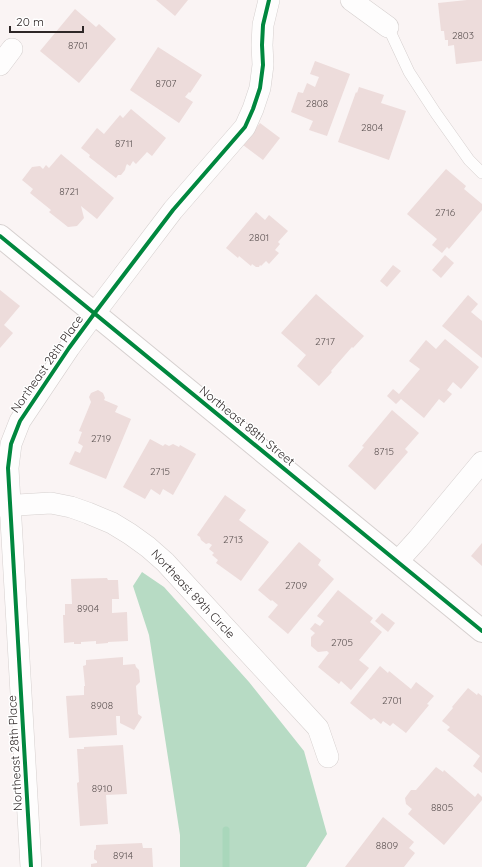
<svg xmlns="http://www.w3.org/2000/svg" width="482" height="867" font-family="Quicksand,sans-serif">
<style>
.forest{fill:#b7dbc4}
.lines{fill:none;stroke-linecap:round;stroke-linejoin:round}
.stream{stroke:#a9d7bb;stroke-width:7}
.building{fill:#eddcdb}
.service-casing{stroke:#d6d0cf;stroke-width:12}
.minor-casing{stroke:#d6d0cf;stroke-width:22}
.tertiary-casing{stroke:#d6d0cf;stroke-width:24}
.service{stroke:#fefdfd;stroke-width:11}
.minor{stroke:#fefdfd;stroke-width:21}
.tertiary{stroke:#fefdfd;stroke-width:22}
.cycleway-casing{stroke:#fff;stroke-width:6}
.cycleway{stroke:#00873e;stroke-width:4}
.labels{text-anchor:middle;stroke-width:3;stroke-linejoin:round;paint-order:stroke}
.number-label{font-size:10px;fill:#5e5454}
.street-label{font-size:12px;fill:#2e2727;stroke:#fff}
</style>
<rect width="100%" height="100%" fill="#faf4f4"/>
<polygon class="forest" points="142,572 164,587 249,682 304,751 327,834 306,867 180,867 180,835 149,635 133,586"/>
<g class="lines">
<polyline class="stream" points="226,830 226,867"/>
</g>
<g class="building">
<polygon points="156,0 188,0 175,16"/>
<polygon points="467,0 482,0 482,61 456,64 454,45 448,46 448,40 445,40 444,31 441,31 438,3"/>
<polygon points="75,9 96,27 99,24 116,39 79,83 40,51"/>
<polygon points="158,47 202,75 190,93 189,92 185,97 193,102 179,123 130,90"/>
<polygon points="315,61 350,74 327,136 309,130 313,121 291,112 298,92 303,93 307,83 315,87 319,77 310,74"/>
<polygon points="359,87 384,95 381,103 406,111 389,160 338,142 356,92 357,93"/>
<polygon points="131,109 166,138 152,156 147,152 136,164 133,161 130,166 127,164 126,166 125,170 121,175 118,175 116,178 89,157 90,155 81,148 97,128 104,134 120,115 123,118"/>
<polygon points="260,123 280,138 263,160 243,145"/>
<polygon points="61,154 114,198 97,219 81,206 84,218 77,226 68,227 49,212 51,210 30,193 33,189 22,180 32,167 40,166 43,169 46,165 49,168"/>
<polygon points="446,169 466,186 464,189 482,204 482,210 449,249 447,247 442,253 432,245 437,239 407,214"/>
<polygon points="256,212 265,220 269,215 288,231 278,242 280,244 275,250 279,253 269,264 266,261 261,266 260,265 259,267 256,267 252,264 251,266 239,256 238,258 226,248"/>
<polygon points="445,255 454,263 441,278 432,270"/>
<polygon points="393,265 401,271 387,287 380,281"/>
<polygon points="0,290 20,306 4,325 13,333 0,348"/>
<polygon points="316,294 364,336 353,348 352,347 331,371 332,372 319,386 297,366 306,355 281,333"/>
<polygon points="468,295 478,304 471,312 482,321 482,358 442,326"/>
<polygon points="445,339 479,367 461,389 453,382 447,390 452,394 444,403 439,399 424,418 401,399 396,404 387,396 393,389 399,394 420,369 409,361 426,340 436,349"/>
<polygon points="98,390 103,393 105,398 104,400 118,406 115,412 131,419 106,479 69,464 75,451 80,453 83,446 78,443 82,432 79,431 91,402 89,397 91,393"/>
<polygon points="392,410 419,433 405,449 408,452 375,490 348,466 364,447 362,446"/>
<polygon points="150,439 163,446 165,444 169,446 173,444 179,447 180,445 196,454 173,495 163,489 160,495 151,489 145,499 123,487"/>
<polygon points="225,495 246,510 239,520 269,542 241,581 216,563 218,560 212,555 214,553 209,549 212,545 209,543 206,544 201,540 200,537 197,535"/>
<polygon points="299,542 321,560 318,565 334,579 288,634 268,617 278,605 272,600 271,601 258,590"/>
<polygon points="482,543 482,566 471,556"/>
<polygon points="107,578 108,580 118,580 119,599 112,599 112,613 127,612 128,641 108,642 108,643 96,644 96,641 81,642 81,644 74,644 74,642 64,643 63,615 65,615 65,604 72,604 71,579"/>
<polygon points="338,590 373,618 370,622 382,632 359,660 369,668 351,690 341,681 339,684 318,667 329,653 327,651 318,652 311,646 311,637 315,633 310,629 315,623 320,626 324,621 317,616"/>
<polygon points="382,613 395,623 388,632 375,621"/>
<polygon points="123,657 123,665 135,664 136,667 139,670 140,682 136,686 138,714 142,717 134,730 120,723 120,716 116,716 117,735 69,738 66,696 84,695 84,686 85,686 83,666 86,665 86,660"/>
<polygon points="380,666 388,673 389,671 411,689 416,682 434,696 427,704 429,705 406,733 393,723 390,726 383,721 381,724 374,718 371,720 350,703"/>
<polygon points="468,688 477,695 478,693 482,696 482,773 473,766 480,756 447,730 450,727 442,721 453,708 452,707"/>
<polygon points="123,745 127,794 106,795 108,824 80,826 77,783 79,782 77,749 84,749 84,747"/>
<polygon points="436,767 443,772 444,770 475,797 478,793 482,797 482,800 444,845 408,814 412,809 406,804 405,798 411,790 416,790"/>
<polygon points="383,817 414,842 409,848 415,853 404,867 345,867"/>
<polygon points="142,843 143,848 152,848 153,867 91,867 91,864 97,863 97,861 94,859 94,851 96,849 96,845"/>
</g>
<g class="lines">
<g class="service-casing">
<polyline id="service" points="388,27 409,72 435,112 469,160 482,173"/>
</g>
<g class="minor-casing">
<g id="minor">
<polyline points="351,0 388,27"/>
<polyline points="0,65 12,49"/>
<polyline points="0,506 51,503 71,507 88,513 112,523 130,534 148,547 165,562 318,728 328,757"/>
<polyline points="398,561 418,539 482,462"/>
<polyline points="31,867 8,468 11,444 20,421 69,348 94,314 173,210 245,127 253,109 260,88 263,65 262,45 263,25 269,0"/>
</g>
</g>
<g class="tertiary-casing">
<polyline id="tertiary" points="0,236 482,631"/>
</g>
<use href="#service" class="service"/>
<use href="#minor" class="minor"/>
<use href="#tertiary" class="tertiary"/>
<g class="cycleway-casing">
<g id="cycleway">
<polyline points="0,236 482,631"/>
<polyline points="31,867 8,468 11,444 20,421 69,348 94,314 173,210 245,127 253,109 260,88 263,65 262,45 263,25 269,0"/>
</g>
</g>
<use href="#cycleway" class="cycleway"/>
</g>
<g class="labels">
<g class="number-label">
<text x="463" y="39">2803</text>
<text x="78" y="49">8701</text>
<text x="166" y="87">8707</text>
<text x="317" y="107">2808</text>
<text x="372" y="131">2804</text>
<text x="124" y="147">8711</text>
<text x="69" y="195">8721</text>
<text x="445" y="216">2716</text>
<text x="259" y="241">2801</text>
<text x="325" y="345">2717</text>
<text x="101" y="442">2719</text>
<text x="384" y="455">8715</text>
<text x="160" y="475">2715</text>
<text x="233" y="543">2713</text>
<text x="296" y="589">2709</text>
<text x="88" y="612">8904</text>
<text x="342" y="646">2705</text>
<text x="392" y="704">2701</text>
<text x="102" y="709">8908</text>
<text x="102" y="792">8910</text>
<text x="442" y="811">8805</text>
<text x="387" y="849">8809</text>
<text x="123" y="859">8914</text>
</g>
<g class="street-label">
<text transform="translate(47 364) rotate(-55)" y="4">Northeast 28th Place</text>
<text transform="translate(247 426) rotate(39)" y="4">Northeast 88th Street</text>
<text transform="translate(193 594) rotate(47)" y="4">Northeast 89th Circle</text>
<text transform="translate(15 753) rotate(-93)" y="4">Northeast 28th Place</text>
</g>
</g>
<path d="M10 26v6h73v-6" fill="none" stroke="#2e2727" stroke-width="2"/>
<text x="16" y="26" font-size="12" fill="#2e2727" stroke="#ffffff" stroke-width="3" paint-order="stroke">20 m</text>
</svg>
